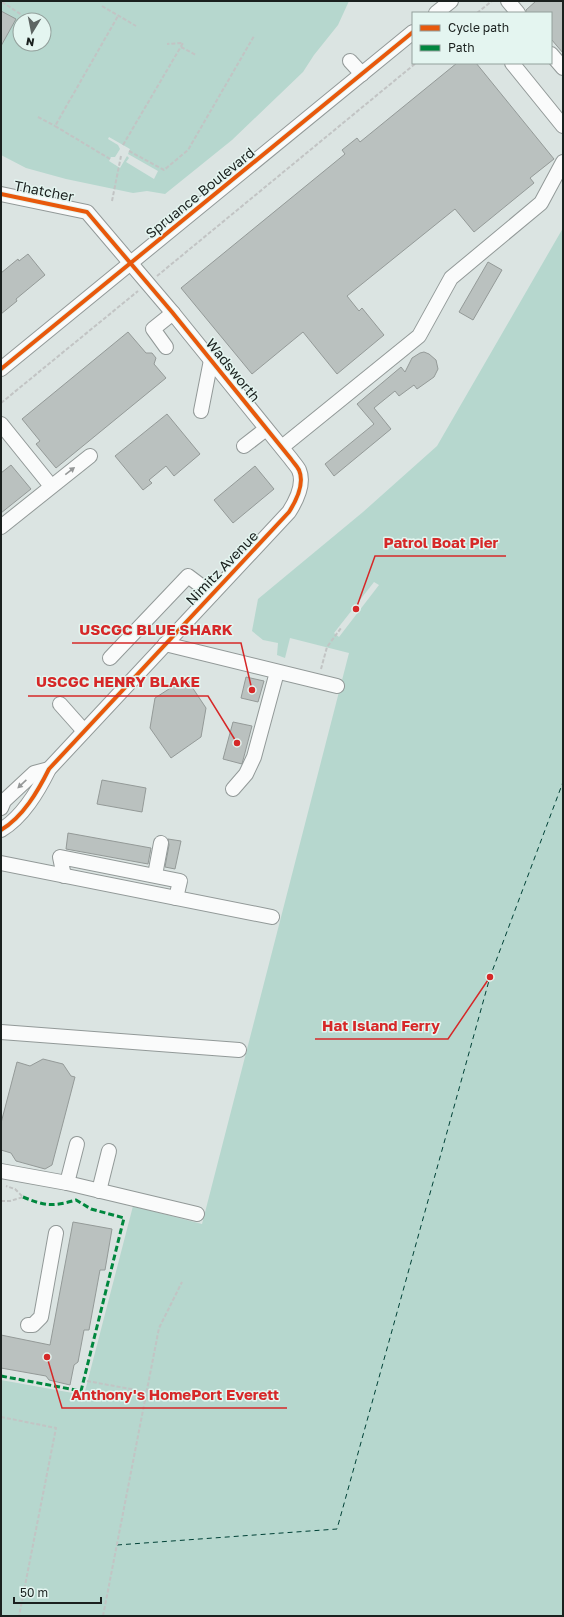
<svg xmlns="http://www.w3.org/2000/svg" width="564" height="1617" font-family="'Golos Text',sans-serif">
<style>
.water{fill:#b6d7ce;fill-rule:evenodd}
.pier{fill:#dbe4e2}
.lines{fill:none;stroke-linecap:round;stroke-linejoin:round}
.ferry{stroke:#004136;stroke-width:1;stroke-dasharray:5 4;stroke-linecap:butt}
.building{fill:#bac1bf;stroke:#949a98}
.minor-casing{stroke:#929998;stroke-width:16}
.path{stroke:#c2c4c4;stroke-width:2;stroke-dasharray:4 2;stroke-linecap:butt}
.minor{stroke:#fafbfb;stroke-width:14}
.quiet{stroke:#00873e;stroke-width:3;stroke-dasharray:6 3;stroke-linecap:butt}
.cycleway-casing{stroke:#e4f5f0;stroke-width:6}
.cycleway{stroke:#e8590c;stroke-width:4}
.oneway{fill:#959898}
.labels{text-anchor:middle;stroke-width:3;stroke-linejoin:round;paint-order:stroke}
.street-label{font-size:14px;fill:#1a201e;stroke:#e4f5f0}
.leader{fill:none;stroke:#d62828;stroke-width:1.5}
.callout-dot{fill:#d62828;stroke:#e4f5f0;stroke-width:1.5}
.callout-label{font-size:15px;text-anchor:middle;font-weight:bold;fill:#d62828;stroke:#e4f5f0;stroke-width:3;stroke-linejoin:round;paint-order:stroke}
</style>
<rect width="100%" height="100%" fill="#dbe4e2"/>
<g class="water">
<path d="M1 1H349L338 25 314 55 303 72 232 140 165 194 147 191 133 193 66 179 26 168 1 155ZM20 20H44V44H20Z"/>
<polygon points="563,228 563,1616 1,1616 1,1380 84,1395 133,1206 202,1224 349,653 290,638 285,658 277,655 278,643 263,640 252,631 258,599 363,512 437,446"/>
</g>
<g class="pier">
<polygon points="109,137 130,149 128,154 158,171 154,179 126,162 129,158 127,156 120,168 109,161 111,157 115,157 120,149 118,145 108,139"/>
<polygon points="374,582 379,585 339,637 334,633"/>
</g>
<g class="lines">
<polyline class="ferry" points="117,1545 337,1529 490,977 563,782"/>
</g>
<g class="building">
<polygon points="536,1 563,1 563,53 551,39 551,13 526,13 526,10"/>
<polygon points="1,11 16,19 1,46"/>
<polygon points="457,63 476,63 554,159 530,178 534,183 474,232 455,209 347,296 359,311 362,308 384,335 337,374 303,332 252,374 181,288 345,154 342,150 357,138 360,142"/>
<polygon points="28,254 45,275 16,299 17,301 1,314 1,273 18,259 19,261"/>
<polygon points="488,262 502,270 473,320 459,312"/>
<polygon points="128,332 146,353 152,353 156,358 154,364 166,378 56,468 36,444 40,441 22,419"/>
<polygon points="424,352 429,354 436,360 438,369 434,377 417,389 414,385 399,396 395,391 374,408 391,429 334,476 325,464 374,424 357,404 401,367 405,372 412,358 420,353"/>
<polygon points="167,414 200,454 174,476 166,466 149,480 152,483 143,490 115,456"/>
<polygon points="11,465 31,489 1,513 1,473"/>
<polygon points="255,466 274,489 233,523 214,500"/>
<polygon points="246,677 264,681 258,702 241,698"/>
<polygon points="186,678 206,708 201,737 171,758 150,728 155,698"/>
<polygon points="233,722 252,726 242,764 223,759"/>
<polygon points="102,780 146,788 142,812 97,804"/>
<polygon points="68,833 151,848 148,864 66,849"/>
<polygon points="168,839 181,841 175,869 165,867 169,845"/>
<polygon points="43,1059 63,1064 71,1076 75,1077 52,1165 45,1169 16,1161 11,1153 1,1150 1,1123 17,1062 30,1066"/>
<polygon points="73,1222 112,1229 105,1270 100,1270 89,1330 84,1330 78,1362 74,1365 70,1385 49,1380 46,1376 1,1368 1,1335 50,1345"/>
</g>
<g class="lines">
<g class="minor-casing">
<g id="minor">
<polyline points="508,1 518,13"/>
<polyline points="436,13 451,1"/>
<polyline points="551,54 563,68"/>
<polyline points="350,61 362,74"/>
<polyline points="512,63 563,126"/>
<path d="M1 194 87 212 172 312 291 459C293 462 297 466 299 470 305 484 296 501 289 512L49 769C38 791 23 817 1 830"/>
<polyline points="166,347 153,329 173,313"/>
<polyline points="1,369 413,32"/>
<polyline points="201,411 211,360"/>
<polyline points="1,424 51,486"/>
<polyline points="244,446 266,429"/>
<polyline points="282,447 419,336 451,278 541,203 563,162"/>
<polyline points="1,527 90,456"/>
<polyline points="165,644 337,686"/>
<polyline points="110,658 188,576 212,594"/>
<polyline points="60,704 84,731"/>
<polyline points="233,789 246,774 254,757 277,672"/>
<polyline points="1,808 4,801 34,773 49,769"/>
<polyline points="1,863 272,917"/>
<polyline points="155,875 161,843"/>
<polyline points="64,876 60,857 180,881 176,898"/>
<polyline points="1,1032 239,1050"/>
<polyline points="1,1171 67,1183 197,1214"/>
<polyline points="67,1183 77,1144"/>
<polyline points="99,1191 109,1151"/>
<polyline points="28,1325 33,1325 41,1317 56,1233"/>
</g>
</g>
<g class="path">
<polyline points="2,2 22,15"/>
<polyline points="102,6 136,26"/>
<polyline points="477,13 492,1"/>
<polyline points="181,47 196,55"/>
<polyline points="38,117 55,126"/>
<polyline points="123,145 183,43 167,44"/>
<polyline points="129,151 164,170 188,150 254,36"/>
<polyline points="110,159 55,126 118,16"/>
<polyline points="112,201 121,156"/>
<polyline points="157,276 416,63"/>
<polyline points="1,403 138,291"/>
<polyline points="321,669 327,647 341,628"/>
<polyline points="1,1201 10,1201 23,1197 15,1189 6,1186"/>
<polyline points="87,1381 147,1392"/>
<polyline points="1,1417 56,1428 19,1616"/>
<polyline points="103,1616 159,1328 182,1282"/>
</g>
<use href="#minor" class="minor"/>
<path class="quiet" d="M1 1376 81 1391 124 1218 91 1209 76 1200C52 1207 45 1206 23 1197"/>
<g class="cycleway-casing">
<g id="cycleway">
<path d="M1 194 87 212 172 312 291 459C293 462 297 466 299 470 305 484 296 501 289 512L49 769C38 791 23 817 1 830"/>
<polyline points="1,369 413,32"/>
</g>
</g>
<use href="#cycleway" class="cycleway"/>
</g>
<defs><path id="oneway-solid" d="M-6-.8H1V-3.2L6.5 0L1 3.2V.8H-6Z"/></defs>
<g class="oneway">
<use href="#oneway-solid" transform="translate(70 471) rotate(-38)"/>
<use href="#oneway-solid" transform="translate(22 784) rotate(137)"/>
</g>
<g class="labels">
<g class="street-label">
<text transform="translate(44 191) rotate(11)" y="5">Thatcher</text>
<text transform="translate(200 193) rotate(-39)" y="5">Spruance Boulevard</text>
<text transform="translate(233 370) rotate(51)" y="5">Wadsworth</text>
<text transform="translate(222 568) rotate(-46)" y="5">Nimitz Avenue</text>
</g>
</g>
<path class="leader" d="M356 609L375 556H506M252 690L241 643H72M237 743L208 696H28M490 977L448 1039H315M47 1357L62 1408H287"/>
<g class="callout-dot">
<circle cx="356" cy="609" r="4"/>
<circle cx="252" cy="690" r="4"/>
<circle cx="237" cy="743" r="4"/>
<circle cx="490" cy="977" r="4"/>
<circle cx="47" cy="1357" r="4"/>
</g>
<g class="callout-label">
<text x="441" y="548">Patrol Boat Pier</text>
<text x="156" y="635">USCGC BLUE SHARK</text>
<text x="118" y="687">USCGC HENRY BLAKE</text>
<text x="381" y="1031">Hat Island Ferry</text>
<text x="175" y="1400">Anthony's HomePort Everett</text>
</g>
<rect width="564" height="1617" fill="none" stroke="#1a201e" stroke-width="4"/>
<rect x="412" y="12" width="140" height="52" fill="#e4f5f0" stroke="#93a09c"/>
<rect x="420" y="25" width="20" height="6" fill="#e8590c" stroke="#93a09c"/>
<text x="448" y="32" font-size="12" fill="#1a201e">Cycle path</text>
<rect x="420" y="45" width="20" height="6" fill="#00873e" stroke="#93a09c"/>
<text x="448" y="52" font-size="12" fill="#1a201e">Path</text>
<g transform="translate(32 32) rotate(190)"><circle r="19" fill="#e4f5f0" stroke="#93a09c"/>
<path d="M0-3L7 15L0 10L-7 15Z" fill="#5e6563"/>
<text y="-6" font-size="11" font-weight="bold" text-anchor="middle" fill="#1a201e">N</text>
</g>
<path d="M14 1597v6h87v-6" fill="none" stroke="#1a201e" stroke-width="2"/>
<text x="20" y="1597" font-size="12" fill="#1a201e" stroke="#e4f5f0" stroke-width="3" paint-order="stroke">50 m</text>
</svg>
